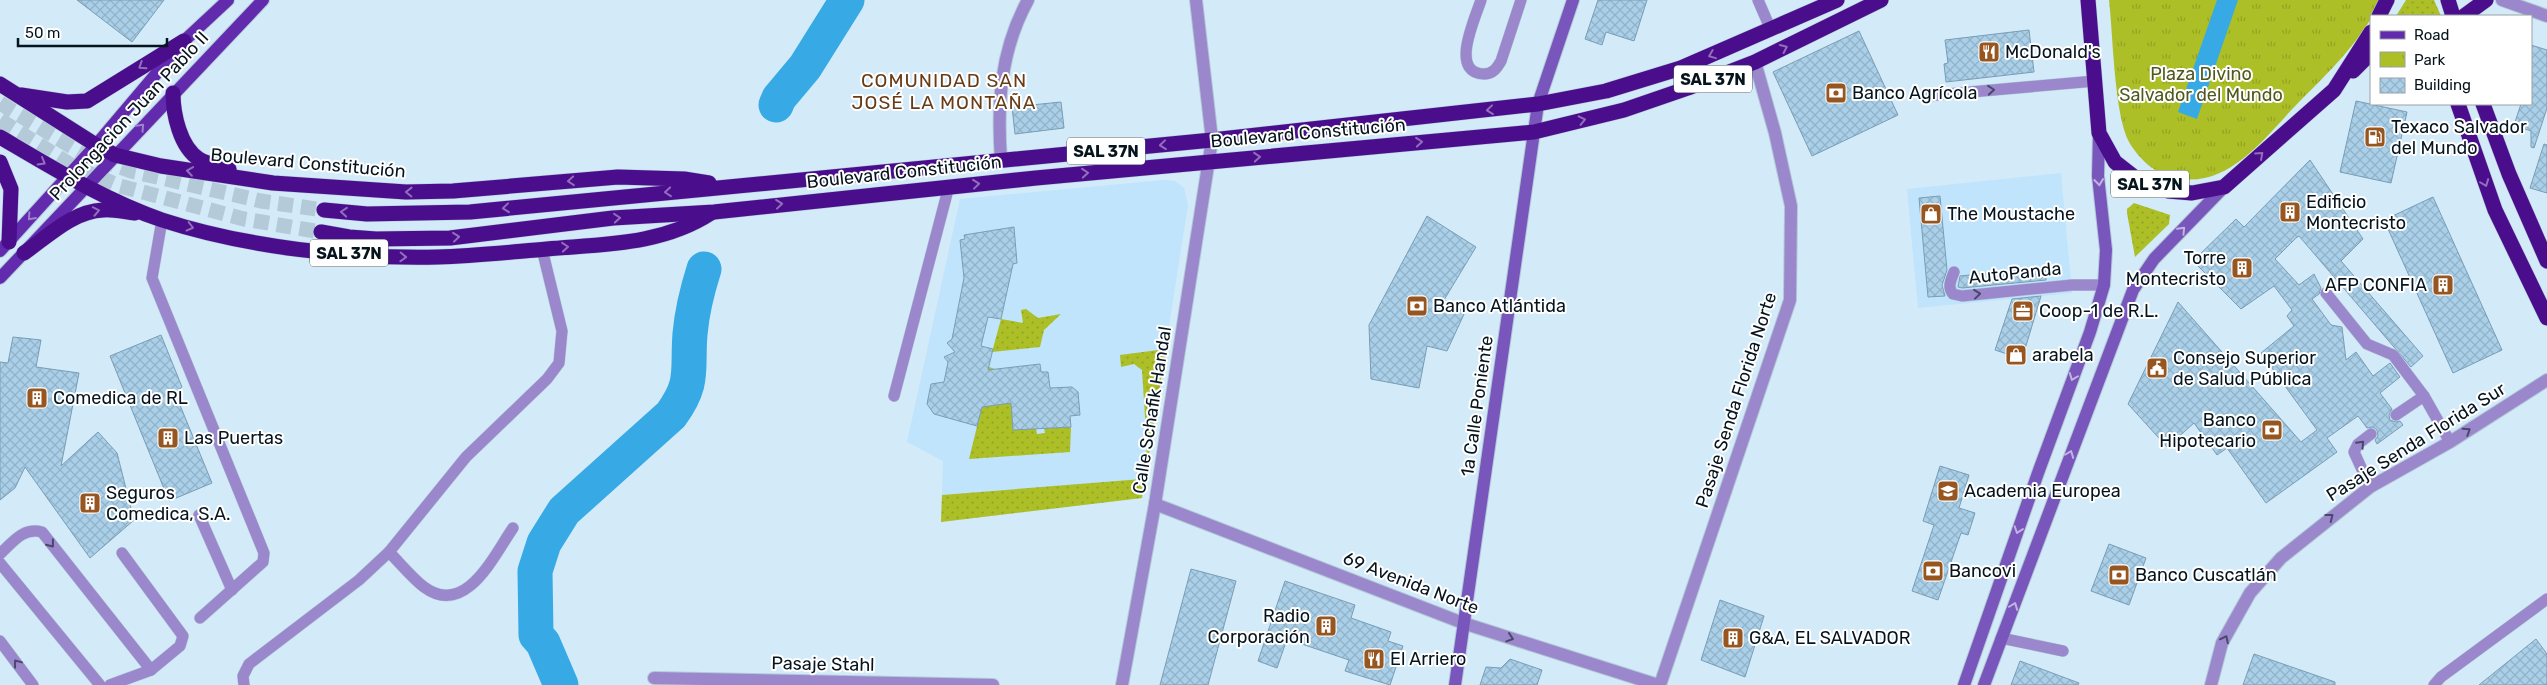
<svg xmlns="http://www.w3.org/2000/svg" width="2547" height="685" font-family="Rubik,sans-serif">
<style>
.built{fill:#bfe4fc}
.grass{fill:url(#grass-dots)}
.park{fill:url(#park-tufts)}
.water{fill:#37aae6}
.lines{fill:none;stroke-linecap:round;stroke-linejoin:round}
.river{stroke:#37aae6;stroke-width:35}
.building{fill:url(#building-cross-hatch);stroke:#789db5}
.highway-tunnel{stroke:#b4cad8;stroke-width:15;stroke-dasharray:15 8;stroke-linecap:butt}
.lane-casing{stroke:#b2c8d6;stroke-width:12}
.street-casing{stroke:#b2c8d6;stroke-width:14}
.secondary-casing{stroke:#b2c8d6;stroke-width:14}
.primary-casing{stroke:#b2c8d6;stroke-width:14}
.highway-casing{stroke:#b2c8d6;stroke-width:16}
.lane{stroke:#9b87cc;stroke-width:11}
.street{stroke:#9b87cc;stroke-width:12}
.secondary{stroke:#7956bb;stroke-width:12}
.primary{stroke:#622bae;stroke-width:12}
.highway{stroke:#4a0e8d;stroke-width:15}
.oneway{stroke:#926ebb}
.oneway2{stroke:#49486c}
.oneway3{stroke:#a180ce}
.oneway4{stroke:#c3b3e0}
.labels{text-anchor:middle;stroke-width:4;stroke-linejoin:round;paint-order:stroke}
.shield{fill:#fff;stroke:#515a61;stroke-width:1}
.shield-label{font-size:16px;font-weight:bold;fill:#06141d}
.poi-label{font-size:18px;fill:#06141d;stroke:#fff;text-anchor:start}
.park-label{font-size:18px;fill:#505820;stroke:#fff}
.street-label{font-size:18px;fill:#06141d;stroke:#fff}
.neighbourhood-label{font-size:19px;letter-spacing:1px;fill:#683c17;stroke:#fff}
</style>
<defs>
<pattern id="grass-dots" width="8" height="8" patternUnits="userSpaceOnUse" patternTransform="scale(1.25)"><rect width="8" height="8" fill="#adbf26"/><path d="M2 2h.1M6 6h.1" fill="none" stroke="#93a322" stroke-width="1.8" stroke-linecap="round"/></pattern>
<pattern id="park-tufts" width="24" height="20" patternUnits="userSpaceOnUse" patternTransform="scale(1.25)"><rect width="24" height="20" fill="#adbf26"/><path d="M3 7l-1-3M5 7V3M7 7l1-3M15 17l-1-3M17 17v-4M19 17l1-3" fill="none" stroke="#93a322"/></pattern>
<pattern id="building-cross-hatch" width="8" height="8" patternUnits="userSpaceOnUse" patternTransform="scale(1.25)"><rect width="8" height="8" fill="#aad0e9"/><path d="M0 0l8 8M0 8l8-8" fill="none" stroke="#91b2c7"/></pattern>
</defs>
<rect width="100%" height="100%" fill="#d3eaf9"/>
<g class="built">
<polygon points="2061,173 2072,293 1918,308 1907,189"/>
<polygon points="1164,180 1175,181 1184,188 1188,205 1142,498 941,522 943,461 907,442 960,199"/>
</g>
<g class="grass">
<polygon points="2406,0 2434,0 2441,16 2396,16"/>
<polygon points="2134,203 2170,215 2169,224 2135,257 2127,213 2127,209"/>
<polygon points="1026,309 1038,318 1061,314 1044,330 1040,347 992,352 1001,319 1023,323 1021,310"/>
<polygon points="1166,349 1142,498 941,522 942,495 1142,479 1147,448 1142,370 1134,364 1121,367 1120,355"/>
<polygon points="989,367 995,369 1000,404 1011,403 1014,430 1036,428 1037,434 1045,433 1044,428 1071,427 1070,452 969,459 987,386 973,383"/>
</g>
<path class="park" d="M2109 0H2381C2363 39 2330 71 2298 103 2264 138 2229 189 2175 178 2155 174 2139 159 2129 142 2114 114 2113 34 2109 0Z"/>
<polygon class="water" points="2217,0 2238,0 2197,119 2178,112"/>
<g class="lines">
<g class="river">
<polyline points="776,105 779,98 805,67 847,0"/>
<path d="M561 685 543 643 536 635 535 571 544 543 564 511 671 415C695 382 687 371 690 334 692 311 697 291 704 269"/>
</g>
</g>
<g class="building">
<polygon points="77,0 164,0 132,42"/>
<polygon points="1598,0 1647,0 1634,41 1606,32 1602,45 1585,39"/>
<polygon points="2029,30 2034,72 1946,82 1944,64 1948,63 1945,40"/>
<polygon points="1859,31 1898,115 1812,156 1773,72"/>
<polygon points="2531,45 2547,50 2547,108 2534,148 2531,147 2531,131 2514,125 2521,104 2531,104"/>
<polygon points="2356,101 2407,112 2391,183 2340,172"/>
<polygon points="1061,102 1064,128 1015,134 1012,107"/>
<polygon points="2544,144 2547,145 2547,193 2530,188"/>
<polygon points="2310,160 2363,239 2341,261 2423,356 2411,367 2299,236 2296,238 2275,259 2299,285 2314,274 2321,288 2319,294 2312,299 2331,325 2342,327 2346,360 2356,352 2373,376 2390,363 2400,377 2380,393 2392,409 2389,415 2390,420 2396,422 2400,421 2403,425 2377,444 2375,440 2378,436 2377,430 2373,427 2367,428 2358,416 2327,438 2337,452 2266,503 2227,448 2217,455 2194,423 2167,447 2128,404 2178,302 2301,442 2317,430 2261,353 2294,326 2287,316 2292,310 2274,286 2241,309 2193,261 2236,219 2244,227"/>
<polygon points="1940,196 1947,270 1942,285 1945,296 1928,297 1919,198"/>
<polygon points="2433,197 2502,350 2453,373 2384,220"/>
<polygon points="1427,216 1476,247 1444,300 1465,312 1447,351 1427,346 1419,388 1371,379 1369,325"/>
<polygon points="1014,227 1017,263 1013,264 1001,319 988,317 981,346 993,349 988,370 1040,364 1041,372 1048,372 1050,388 1072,387 1078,392 1080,415 1070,416 1071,427 1013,430 1011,403 982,407 977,426 934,414 927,404 931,384 944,382 948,362 944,357 955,352 947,343 952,339 964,278 960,240 965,239 964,235"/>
<polygon points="2045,267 2046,280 1962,288 1958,287 1960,276"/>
<polygon points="2041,296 2022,359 1995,350 2012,299"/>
<polygon points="161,335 182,387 175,393 212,483 169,501 110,356"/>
<polygon points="13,337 41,340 36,367 79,373 61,466 98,432 117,453 134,520 90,558 25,467 15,488 0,500 0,362 8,363"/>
<polygon points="1940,466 1969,475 1959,508 1975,513 1968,535 1961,533 1938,600 1912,591 1934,525 1923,521"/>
<polygon points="2109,544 2146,558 2129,605 2091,591"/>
<polygon points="1191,569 1236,581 1208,685 1160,685"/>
<polygon points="1285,581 1355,605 1351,618 1391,632 1388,641 1403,646 1390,685 1345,671 1349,660 1287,639 1277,668 1258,661"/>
<polygon points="1720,600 1764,616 1745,677 1701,660"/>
<polygon points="2536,639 2547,654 2547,685 2479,685"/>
<polygon points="2254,654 2335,682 2335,685 2243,685"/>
<polygon points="1510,659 1542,670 1537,685 1480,685 1486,667 1501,668"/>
<polygon points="2020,661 2079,683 2078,685 2011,685"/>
</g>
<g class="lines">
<g class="highway-tunnel">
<polyline points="0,103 82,153 131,171 261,201 324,210"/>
<polyline points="0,120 74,167 120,186 244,219 321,232"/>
</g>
<g class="lane-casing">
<g id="lane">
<path d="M1481 0C1475 19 1449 73 1484 74 1493 74 1497 68 1501 61L1521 0"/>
<polyline points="1758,0 1771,30"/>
<polyline points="1925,96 2095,81"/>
<polyline points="162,220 152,278 264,553 263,562 200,618"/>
<path d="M1954 272C1951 280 1947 287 1953 294L1962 296 2072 285H2104"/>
<polyline points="2326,293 2367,344 2393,355 2424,396 2450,442"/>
<polyline points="894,396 949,186"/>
<polyline points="2396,415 2424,396"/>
<polyline points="2370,487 2354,452 2358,444 2371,434"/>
<polyline points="199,515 232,590"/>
<path d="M389 552C400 563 412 578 424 587 466 618 494 555 513 528"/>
<polyline points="122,553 183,636 180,646 151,670"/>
<path d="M0 554C13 542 23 527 42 532L151 670 110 685"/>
<polyline points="0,563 100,685"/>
<polyline points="2001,638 2063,651"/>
<polyline points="0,641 33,685"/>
<polyline points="244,685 243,676 249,664 359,580 389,552 466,457 547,379 559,363 562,331 542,249"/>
<polyline points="2434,685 2441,677 2547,599"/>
</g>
</g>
<g class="street-casing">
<g id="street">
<polyline points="2502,0 2547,16"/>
<path d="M1001 161C997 104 1000 51 1028 0"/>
<polyline points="1155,504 1463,623 1658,685"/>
<polyline points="654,678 993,685"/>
<polyline points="1122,685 1155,504 1212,140 1196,0"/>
<polyline points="1660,685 1790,300 1791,206 1775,133 1755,62"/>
<polyline points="2211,685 2222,643 2250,593 2281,558 2370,487 2450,442 2547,380"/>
</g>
</g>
<g class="secondary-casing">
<g id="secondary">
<polyline points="1455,685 1538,104 1573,0"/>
<polyline points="1964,685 2038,473 2090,332 2104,285 2106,250 2098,176 2099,133"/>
<polyline points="1984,685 2133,290 2154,259 2224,187"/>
</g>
</g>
<g class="primary-casing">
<g id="primary">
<polyline points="0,251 96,145 184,41 228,0"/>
<polyline points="0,278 263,0"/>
</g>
</g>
<g class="highway-casing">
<g id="highway">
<polyline points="2088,0 2099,133 2115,162 2138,180 2168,191 2192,193 2224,187 2334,90 2371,32"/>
<polyline points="2448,0 2453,16"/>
<polyline points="2379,16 2387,0"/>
<polyline points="2464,16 2486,0"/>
<polyline points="2353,71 2371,53"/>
<polyline points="0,84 96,145 115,155 161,166 273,183 406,192 453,191 618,177 684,179 709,183"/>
<path d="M173 93C173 114 180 147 199 159 207 164 220 166 229 169"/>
<polyline points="21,95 67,102 87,101 184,41"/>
<polyline points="2458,104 2495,210 2547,318"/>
<polyline points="2483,104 2509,174 2547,261"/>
<path d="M0 137C51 167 106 201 162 220 245 247 350 259 438 257 474 256 511 252 547 249 604 244 662 245 711 213"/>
<polyline points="0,162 11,189 9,242"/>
<polyline points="324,210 367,214 470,212 1212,140 1538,104 1606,91 1681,68 1837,0"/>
<polyline points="321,232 349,237 376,239 450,238 613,218 714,212 1036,178 1534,132 1624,110 1688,88 1755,62 1881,0"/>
<path d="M24 253C47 237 73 211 103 210 113 209 125 212 135 213"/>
</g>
</g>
<use href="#lane" class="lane"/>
<use href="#street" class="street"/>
<use href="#secondary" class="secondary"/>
<use href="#primary" class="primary"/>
<use href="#highway" class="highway"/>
</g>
<defs><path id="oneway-chevron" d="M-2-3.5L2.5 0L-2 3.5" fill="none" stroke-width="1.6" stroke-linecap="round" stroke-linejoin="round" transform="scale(1.25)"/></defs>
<g class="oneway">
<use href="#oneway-chevron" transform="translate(1784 48) rotate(-25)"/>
<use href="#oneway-chevron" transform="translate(1712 55) rotate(158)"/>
<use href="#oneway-chevron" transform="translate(142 66) rotate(147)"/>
<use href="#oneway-chevron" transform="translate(1490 110) rotate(174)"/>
<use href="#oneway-chevron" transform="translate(1582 120) rotate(-13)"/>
<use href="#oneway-chevron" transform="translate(1419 142) rotate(-5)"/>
<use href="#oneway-chevron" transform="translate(1163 145) rotate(174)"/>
<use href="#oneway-chevron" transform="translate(2260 155) rotate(-42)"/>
<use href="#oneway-chevron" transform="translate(1257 157) rotate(-5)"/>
<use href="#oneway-chevron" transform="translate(42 162) rotate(30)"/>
<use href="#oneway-chevron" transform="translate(190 171) rotate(-172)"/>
<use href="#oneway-chevron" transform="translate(1085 173) rotate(-5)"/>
<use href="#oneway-chevron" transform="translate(571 181) rotate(175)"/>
<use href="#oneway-chevron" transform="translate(2485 183) rotate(69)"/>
<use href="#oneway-chevron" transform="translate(976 184) rotate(-6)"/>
<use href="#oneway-chevron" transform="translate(409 192) rotate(-179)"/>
<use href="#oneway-chevron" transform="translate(668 192) rotate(175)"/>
<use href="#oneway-chevron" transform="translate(779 204) rotate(-6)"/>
<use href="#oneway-chevron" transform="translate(506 208) rotate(174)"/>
<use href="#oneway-chevron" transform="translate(96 211) rotate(-11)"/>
<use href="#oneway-chevron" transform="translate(344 212) rotate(-175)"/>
<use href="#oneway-chevron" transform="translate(617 218) rotate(-5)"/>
<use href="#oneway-chevron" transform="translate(190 227) rotate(14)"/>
<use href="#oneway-chevron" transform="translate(456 237) rotate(-6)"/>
<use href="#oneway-chevron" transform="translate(565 247) rotate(-5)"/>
<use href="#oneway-chevron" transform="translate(403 257) rotate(2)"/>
</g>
<g class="oneway2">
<use href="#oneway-chevron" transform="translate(1991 90) rotate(-5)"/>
<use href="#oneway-chevron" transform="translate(1977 294) rotate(-6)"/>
<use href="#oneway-chevron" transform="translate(2467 431) rotate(-33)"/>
<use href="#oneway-chevron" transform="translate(2361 444) rotate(-47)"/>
<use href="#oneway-chevron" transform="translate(2330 517) rotate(-38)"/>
<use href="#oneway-chevron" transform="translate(51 544) rotate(52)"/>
<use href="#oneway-chevron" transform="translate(1510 638) rotate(18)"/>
<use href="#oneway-chevron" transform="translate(2225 639) rotate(-64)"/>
<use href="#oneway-chevron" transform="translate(17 663) rotate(-127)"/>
</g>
<g class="oneway3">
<use href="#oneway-chevron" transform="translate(141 127) rotate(-47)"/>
<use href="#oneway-chevron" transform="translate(31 217) rotate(132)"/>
</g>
<g class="oneway4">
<use href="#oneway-chevron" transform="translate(2099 182) rotate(84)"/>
<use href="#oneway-chevron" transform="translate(2182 230) rotate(-46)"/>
<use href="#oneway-chevron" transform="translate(2073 377) rotate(111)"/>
<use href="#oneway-chevron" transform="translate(2070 454) rotate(-69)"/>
<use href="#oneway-chevron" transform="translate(2018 530) rotate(109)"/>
<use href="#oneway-chevron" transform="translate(2014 606) rotate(-69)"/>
</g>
<defs>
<g id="restaurant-square" transform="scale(1.125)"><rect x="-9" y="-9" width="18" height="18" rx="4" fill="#975620" stroke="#fff"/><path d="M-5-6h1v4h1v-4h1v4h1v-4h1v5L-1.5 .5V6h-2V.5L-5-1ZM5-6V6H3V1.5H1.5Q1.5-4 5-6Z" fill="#fff"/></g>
<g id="bank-square" transform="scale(1.125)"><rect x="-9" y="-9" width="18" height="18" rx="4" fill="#975620" stroke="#fff"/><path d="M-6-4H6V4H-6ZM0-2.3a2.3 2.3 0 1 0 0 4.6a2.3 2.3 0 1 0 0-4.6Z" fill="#fff"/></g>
<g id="fuel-square" transform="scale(1.125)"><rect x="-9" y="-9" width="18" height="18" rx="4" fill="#975620" stroke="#fff"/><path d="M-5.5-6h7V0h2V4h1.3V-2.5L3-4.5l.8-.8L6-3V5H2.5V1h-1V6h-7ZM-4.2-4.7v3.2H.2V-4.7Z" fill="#fff"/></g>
<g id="building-square" transform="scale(1.125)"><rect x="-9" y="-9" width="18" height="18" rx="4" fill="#975620" stroke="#fff"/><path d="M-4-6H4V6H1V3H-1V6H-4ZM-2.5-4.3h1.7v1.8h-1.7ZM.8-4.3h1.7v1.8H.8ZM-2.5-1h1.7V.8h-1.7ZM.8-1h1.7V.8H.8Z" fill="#fff"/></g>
<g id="shop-square" transform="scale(1.125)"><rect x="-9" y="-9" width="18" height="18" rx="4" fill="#975620" stroke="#fff"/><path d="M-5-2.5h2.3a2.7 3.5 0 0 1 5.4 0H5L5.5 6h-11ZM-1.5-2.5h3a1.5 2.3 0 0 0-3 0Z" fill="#fff"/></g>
<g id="office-square" transform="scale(1.125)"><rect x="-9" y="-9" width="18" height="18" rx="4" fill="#975620" stroke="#fff"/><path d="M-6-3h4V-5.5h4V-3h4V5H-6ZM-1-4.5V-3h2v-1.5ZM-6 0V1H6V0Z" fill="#fff"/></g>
<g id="civic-square" transform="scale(1.125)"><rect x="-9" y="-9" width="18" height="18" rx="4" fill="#975620" stroke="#fff"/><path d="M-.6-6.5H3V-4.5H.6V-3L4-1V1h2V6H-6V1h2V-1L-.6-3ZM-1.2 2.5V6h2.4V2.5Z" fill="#fff"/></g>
<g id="school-square" transform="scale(1.125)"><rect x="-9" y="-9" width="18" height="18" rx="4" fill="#975620" stroke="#fff"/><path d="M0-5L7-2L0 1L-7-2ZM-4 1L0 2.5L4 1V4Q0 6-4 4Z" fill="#fff"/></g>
</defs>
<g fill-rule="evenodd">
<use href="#restaurant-square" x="1989" y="52"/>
<use href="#bank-square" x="1836" y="93"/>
<use href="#fuel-square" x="2375" y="137"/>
<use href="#building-square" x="2290" y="212"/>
<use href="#shop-square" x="1931" y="214"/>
<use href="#building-square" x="2242" y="268"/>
<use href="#building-square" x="2443" y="285"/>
<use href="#bank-square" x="1417" y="306"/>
<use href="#office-square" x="2023" y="311"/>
<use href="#shop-square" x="2016" y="355"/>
<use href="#civic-square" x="2157" y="368"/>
<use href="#building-square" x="37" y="398"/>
<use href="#bank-square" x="2272" y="430"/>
<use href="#building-square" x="168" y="438"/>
<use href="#school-square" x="1948" y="491"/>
<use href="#building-square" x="90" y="503"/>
<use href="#bank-square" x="1933" y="571"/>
<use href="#bank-square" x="2119" y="575"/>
<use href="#building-square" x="1326" y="626"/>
<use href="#building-square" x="1733" y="638"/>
<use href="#restaurant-square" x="1374" y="659"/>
</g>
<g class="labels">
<g class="shield">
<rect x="1674" y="65.5" width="78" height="27" rx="4"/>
<rect x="1067" y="137.5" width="78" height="27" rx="4"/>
<rect x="2111" y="170.5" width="78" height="27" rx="4"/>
<rect x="310" y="239.5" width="78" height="27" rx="4"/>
</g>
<g class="shield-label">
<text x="1713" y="85">SAL 37N</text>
<text x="1106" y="157">SAL 37N</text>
<text x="2150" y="190">SAL 37N</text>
<text x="349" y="259">SAL 37N</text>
</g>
<g class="poi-label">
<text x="2005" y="58">McDonald's</text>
<text x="1852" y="99">Banco Agrícola</text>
<text x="2391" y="133">Texaco Salvador<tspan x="2391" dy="21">del Mundo</tspan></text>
<text x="2306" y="208">Edificio<tspan x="2306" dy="21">Montecristo</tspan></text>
<text x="1947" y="220">The Moustache</text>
<text x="2226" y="264" text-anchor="end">Torre<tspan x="2226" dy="21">Montecristo</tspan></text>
<text x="2427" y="291" text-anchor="end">AFP CONFIA</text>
<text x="1433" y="312">Banco Atlántida</text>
<text x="2039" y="317">Coop-1 de R.L.</text>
<text x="2032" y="361">arabela</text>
<text x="2173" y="364">Consejo Superior<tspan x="2173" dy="21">de Salud Pública</tspan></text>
<text x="53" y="404">Comedica de RL</text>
<text x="2256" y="426" text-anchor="end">Banco<tspan x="2256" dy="21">Hipotecario</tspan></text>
<text x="184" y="444">Las Puertas</text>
<text x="1964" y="497">Academia Europea</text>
<text x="106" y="499">Seguros<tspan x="106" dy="21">Comedica, S.A.</tspan></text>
<text x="1949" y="577">Bancovi</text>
<text x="2135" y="581">Banco Cuscatlán</text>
<text x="1310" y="622" text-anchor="end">Radio<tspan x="1310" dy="21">Corporación</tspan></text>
<text x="1749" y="644">G&amp;A, EL SALVADOR</text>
<text x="1390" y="665">El Arriero</text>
</g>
<g class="park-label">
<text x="2201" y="80">Plaza Divino<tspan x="2201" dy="21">Salvador del Mundo</tspan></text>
</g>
<g class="street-label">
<text transform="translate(129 116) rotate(-47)" y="6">Prolongacion Juan Pablo II</text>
<text transform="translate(1308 133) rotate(-5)" y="6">Boulevard Constitución</text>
<text transform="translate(308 163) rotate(5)" y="6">Boulevard Constitución</text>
<text transform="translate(904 172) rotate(-6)" y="6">Boulevard Constitución</text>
<text transform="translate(2015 273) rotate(-6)" y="6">AutoPanda</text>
<text transform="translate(1736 400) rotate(-72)" y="6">Pasaje Senda Florida Norte</text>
<text transform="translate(1477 406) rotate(-82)" y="6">1a Calle Poniente</text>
<text transform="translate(1152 410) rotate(-81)" y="6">Calle Schafik Handal</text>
<text transform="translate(2416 442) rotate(-32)" y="6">Pasaje Senda Florida Sur</text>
<text transform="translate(1411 583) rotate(21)" y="6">69 Avenida Norte</text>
<text transform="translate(823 664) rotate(1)" y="6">Pasaje Stahl</text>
</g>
<g class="neighbourhood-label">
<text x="944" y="87">COMUNIDAD SAN<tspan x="944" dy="22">JOSÉ LA MONTAÑA</tspan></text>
</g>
</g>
<rect x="2370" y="15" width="162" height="90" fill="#ffffff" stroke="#9ba1a5"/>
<rect x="2380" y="31" width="25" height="8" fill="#622bae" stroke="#9ba1a5"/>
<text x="2414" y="40" font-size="15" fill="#06141d">Road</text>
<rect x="2380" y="52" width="25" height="15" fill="url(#park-tufts)" stroke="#9ba1a5"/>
<text x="2414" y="65" font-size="15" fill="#06141d">Park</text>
<rect x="2380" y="78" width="25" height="15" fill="url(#building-cross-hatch)" stroke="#9ba1a5"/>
<text x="2414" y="90" font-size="15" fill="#06141d">Building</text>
<path d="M18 38v8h149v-8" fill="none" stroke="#06141d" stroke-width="2.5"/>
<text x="25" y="38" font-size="15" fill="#06141d" stroke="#ffffff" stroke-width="4" paint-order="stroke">50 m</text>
</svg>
